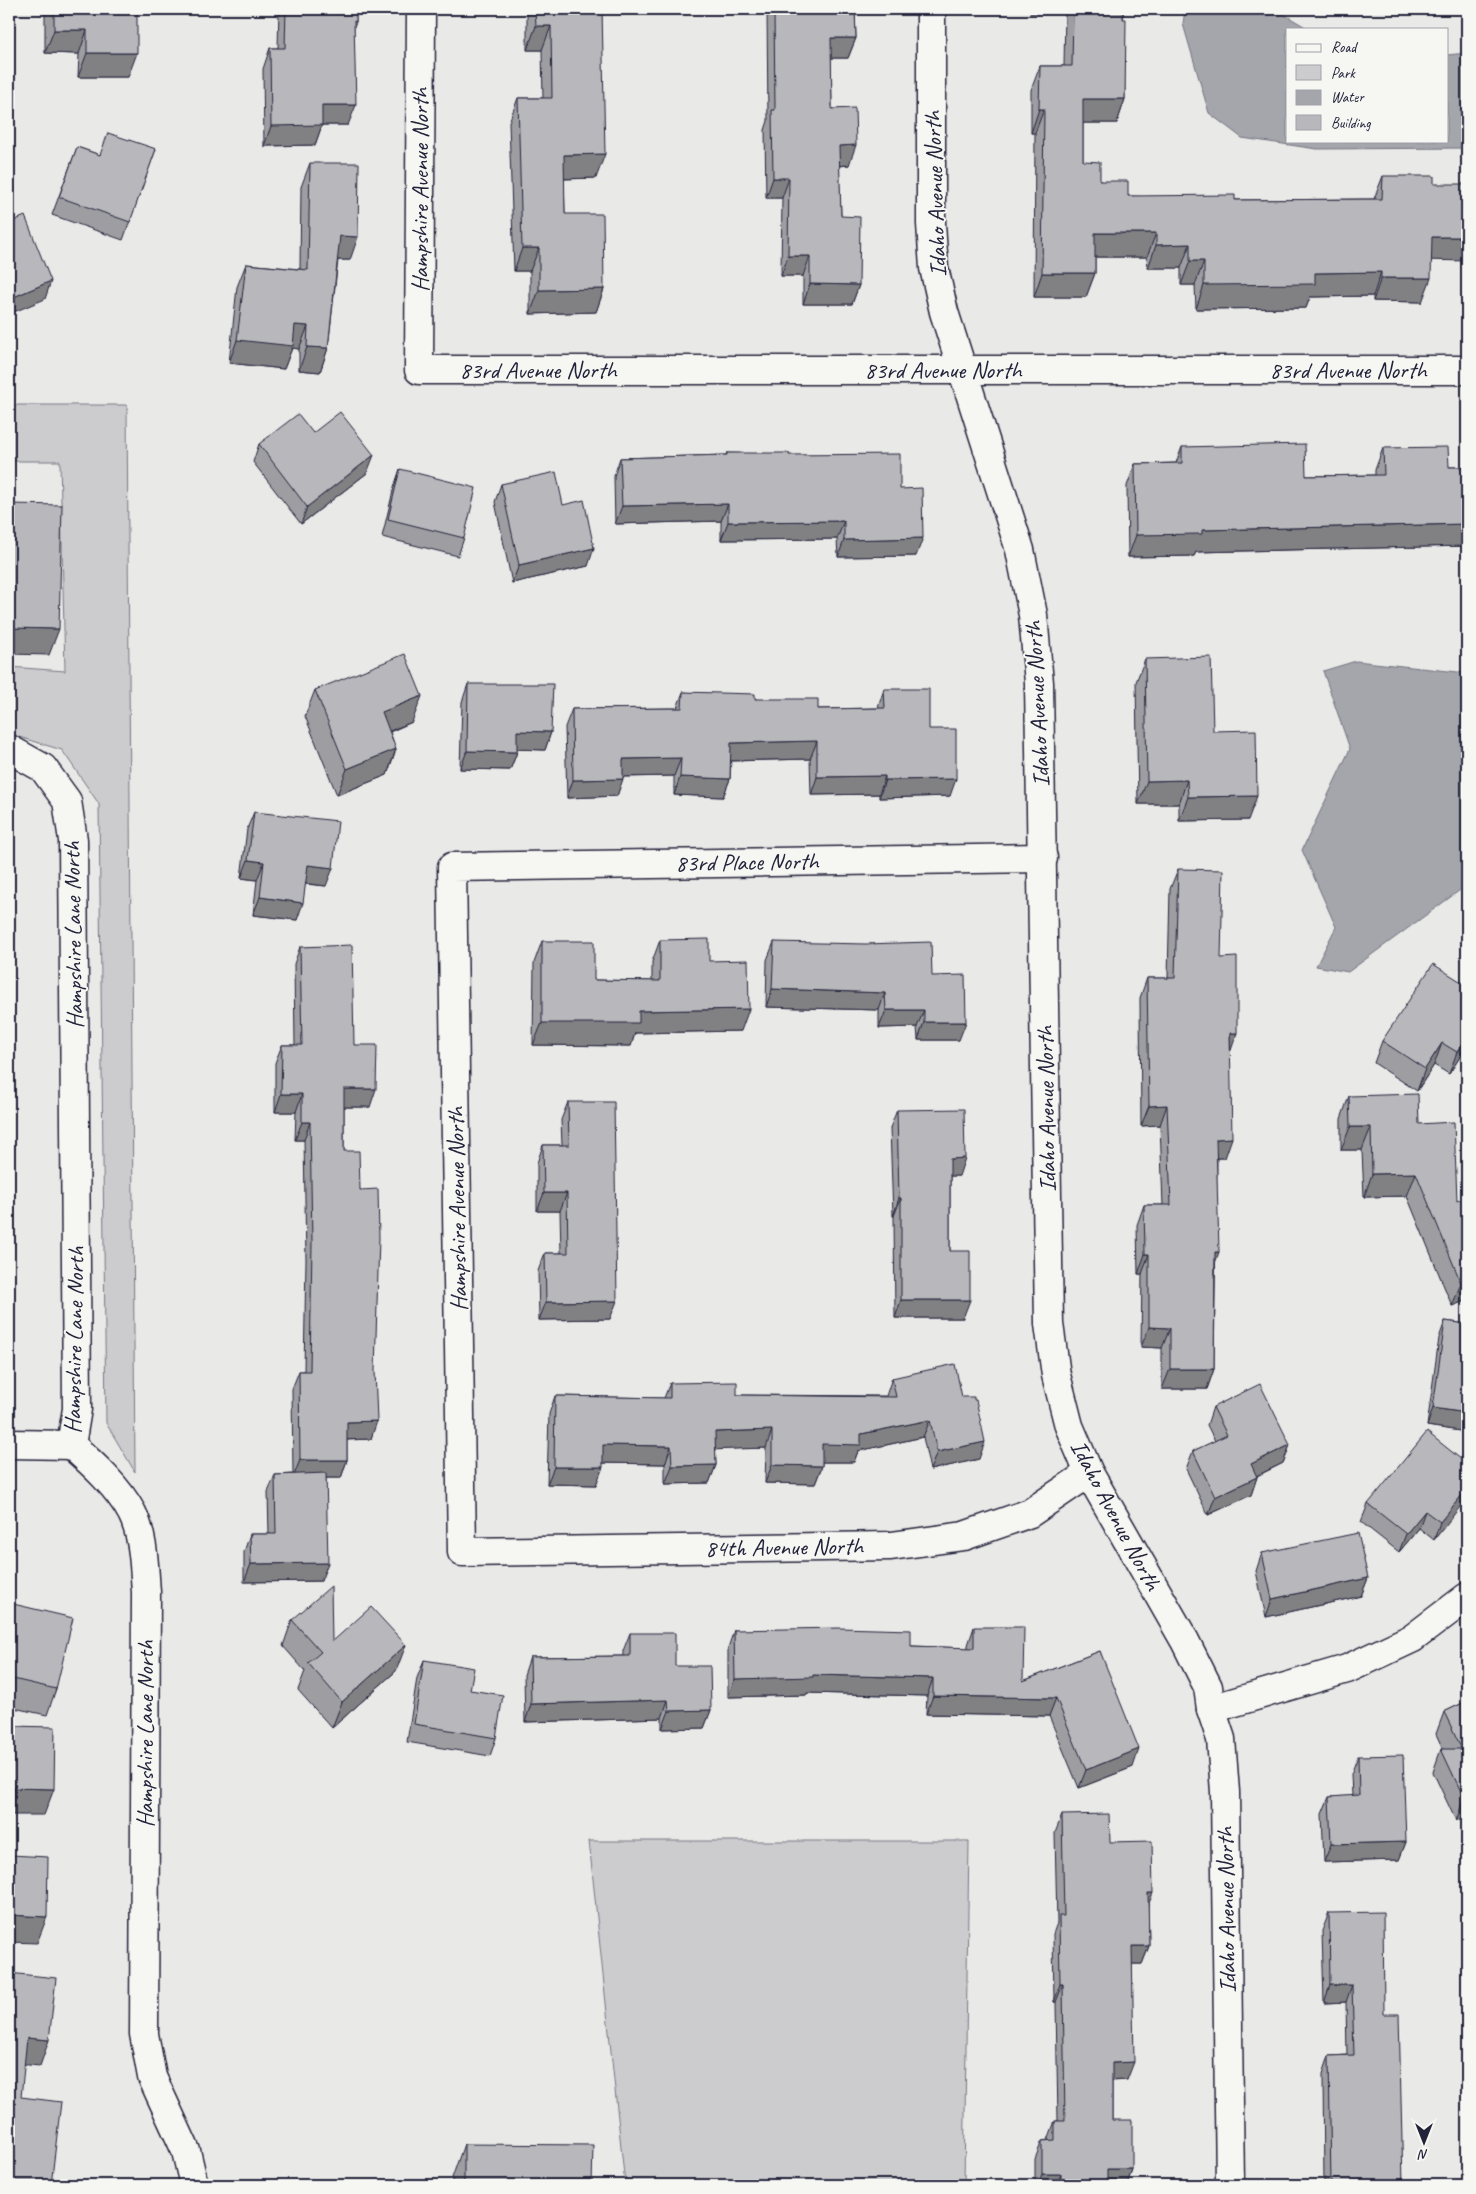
<svg xmlns="http://www.w3.org/2000/svg" width="1476" height="2194" font-family="Caveat,sans-serif">
<style>
.green{fill:#ccccce;stroke:#777784}
.water{fill:#a5a5ac;stroke:#71717f}
.lines{fill:none;stroke-linecap:round;stroke-linejoin:round}
.minor-casing{stroke:#22223b;stroke-width:31}
.minor{stroke:#f6f6f2;stroke-width:28}
.wall{fill:#9e9ea2;stroke:#22223b}
.shaded-wall{fill:#818184;stroke:#22223b}
.building{fill:#b8b8bc;stroke:#22223b}
.labels{text-anchor:middle;stroke-width:4;stroke-linejoin:round;paint-order:stroke}
.street-label{font-size:24px;fill:#22223b;stroke:#f6f6f2}
</style>
<rect width="100%" height="100%" fill="#e9e9e7"/>
<filter id="ink" filterUnits="userSpaceOnUse"><feTurbulence type="fractalNoise" baseFrequency=".02" numOctaves="2"/><feDisplacementMap in="SourceGraphic" scale="10" xChannelSelector="R" yChannelSelector="G"/><feConvolveMatrix kernelMatrix="1 2 1 2 8 2 1 2 1" color-interpolation-filters="sRGB"/></filter>
<g filter="url(#ink)">
<g class="green">
<polygon points="9,405 127,405 135,1472 106,1423 99,804 62,750 9,734 9,667 65,671 60,461 9,461"/>
<polygon points="589,1841 969,1841 964,2185 625,2185"/>
</g>
<g class="water">
<polygon points="1185,9 1275,9 1309,29 1287,29 1287,141 1447,141 1447,55 1467,53 1467,148 1317,149 1242,138 1209,113 1183,24"/>
<polygon points="1356,661 1467,673 1467,885 1348,972 1316,966 1336,927 1302,850 1350,749 1323,671"/>
</g>
<g class="lines">
<g class="minor-casing">
<g id="minor">
<polyline points="421,9 419,370 1467,370"/>
<polyline points="931,9 931,224 934,268 944,312 1020,550 1033,615 1039,683 1049,1324 1056,1375 1069,1426 1089,1473 1185,1641 1208,1687 1211,1709 1221,1739 1225,1792 1230,2185"/>
<path d="M9 749 43 768 67 801 73 840 77 1409 71 1445C93 1464 118 1487 132 1513 144 1537 144 1566 146 1592L144 2034 152 2077 186 2151 194 2185"/>
<polyline points="1043,858 452,867 462,1552 891,1546 964,1536 1030,1513 1089,1473"/>
<polyline points="9,1444 71,1445"/>
<polyline points="1211,1709 1347,1669 1413,1638 1467,1597"/>
</g>
</g>
<use href="#minor" class="minor"/>
</g>
<g class="wall">
<polygon points="45,9 137,9 128,77 78,77 79,54 45,53"/>
<polygon points="279,9 356,9 356,22 354,26 348,125 322,125 315,145 264,146 263,69 270,48 278,48"/>
<polygon points="527,9 602,9 596,178 564,179 565,214 604,289 596,312 530,314 530,271 514,271 509,122 518,98 543,98 542,50 527,50"/>
<polygon points="767,9 855,9 856,38 848,58 831,58 832,109 849,165 839,166 841,216 859,285 852,304 803,304 803,276 781,276 782,198 766,198 765,130 768,121"/>
<polygon points="1030,9 1123,9 1125,99 1117,123 1083,123 1083,161 1100,181 1128,196 1235,200 1374,199 1383,176 1431,261 1422,302 1373,301 1373,296 1310,297 1306,308 1196,309 1195,285 1181,285 1181,268 1148,268 1147,257 1095,257 1095,273 1086,297 1034,297 1035,133 1031,133 1031,90 1040,66 1064,66 1065,12 1030,13"/>
<polygon points="77,147 100,155 156,149 123,240 52,215"/>
<polygon points="310,163 350,260 338,260 328,348 320,372 299,370 299,349 292,348 284,369 229,363 237,287 246,264 300,269 301,187"/>
<polygon points="313,433 367,473 301,524 253,462 259,444"/>
<polygon points="1182,447 1306,476 1375,475 1375,470 1383,448 1449,467 1467,467 1467,546 1196,552 1194,556 1128,557 1127,486 1135,464 1176,463"/>
<polygon points="727,453 789,455 900,489 916,556 838,557 837,539 721,540 721,521 615,524 614,476 620,458 726,455"/>
<polygon points="400,469 464,538 458,556 382,537 394,487"/>
<polygon points="501,484 563,505 588,566 512,583 495,502"/>
<polygon points="1145,659 1248,820 1179,821 1179,804 1138,804 1136,682"/>
<polygon points="468,684 551,732 545,750 517,749 517,752 510,770 460,769 462,702"/>
<polygon points="884,689 929,729 950,796 879,798 879,794 811,795 810,759 731,761 730,779 723,797 674,795 674,776 623,777 617,796 567,798 565,727 572,709 677,708 683,692 755,699 818,709 878,708"/>
<polygon points="315,690 412,722 390,732 396,749 387,775 337,795 305,716"/>
<polygon points="254,812 326,886 305,884 297,920 253,915 257,880 241,878 247,829"/>
<polygon points="1178,869 1221,958 1230,1052 1225,1158 1217,1158 1214,1369 1207,1389 1162,1389 1162,1348 1141,1347 1142,1274 1138,1274 1137,1225 1144,1205 1163,1205 1160,1125 1141,1126 1140,998 1147,978 1168,978 1170,889"/>
<polygon points="660,940 709,961 741,1031 635,1033 631,1046 533,1045 534,963 542,941 594,980 652,981 652,962"/>
<polygon points="774,942 932,976 959,1040 918,1040 917,1027 879,1028 879,1010 766,1007 767,960"/>
<polygon points="300,947 354,1045 370,1107 344,1107 344,1151 360,1190 371,1439 347,1440 347,1460 341,1478 326,1478 321,1581 244,1582 244,1552 250,1534 269,1534 268,1492 275,1475 293,1474 292,1389 299,1371 304,1371 306,1260 304,1140 295,1140 296,1112 275,1112 275,1063 282,1045 295,1045 294,964"/>
<polygon points="1467,981 1467,1046 1449,1074 1434,1065 1417,1091 1374,1063 1382,1041"/>
<polygon points="1349,1096 1419,1124 1457,1201 1467,1300 1452,1306 1407,1196 1364,1197 1362,1150 1341,1150 1341,1119"/>
<polygon points="568,1102 610,1319 539,1320 538,1271 545,1253 561,1253 560,1211 537,1211 537,1163 543,1145 562,1145 561,1120"/>
<polygon points="897,1110 959,1176 950,1176 950,1251 963,1318 895,1318 894,1216 893,1216 890,1128"/>
<polygon points="1445,1321 1467,1324 1467,1432 1427,1426 1439,1338"/>
<polygon points="892,1378 962,1397 979,1459 930,1470 923,1437 858,1451 854,1462 822,1462 822,1466 815,1484 765,1483 766,1448 715,1449 716,1465 709,1483 665,1484 665,1464 603,1463 596,1485 547,1484 549,1414 555,1396 664,1398 670,1383 737,1395 886,1396"/>
<polygon points="1213,1407 1290,1445 1283,1463 1257,1476 1257,1477 1251,1495 1208,1515 1186,1469 1193,1451 1215,1441 1207,1425"/>
<polygon points="1467,1464 1434,1540 1419,1528 1399,1552 1361,1522 1368,1504"/>
<polygon points="1262,1553 1368,1578 1361,1596 1266,1617 1256,1571"/>
<polygon points="9,1603 56,1689 47,1715 9,1707"/>
<polygon points="292,1620 332,1642 396,1671 332,1728 298,1690 305,1671 283,1646"/>
<polygon points="974,1627 1023,1681 1100,1651 1133,1767 1079,1788 1049,1716 926,1714 927,1696 807,1693 806,1695 728,1697 728,1648 734,1630 911,1646 968,1648 968,1645"/>
<polygon points="630,1633 675,1666 711,1710 704,1728 662,1729 662,1718 525,1722 524,1675 530,1657 623,1656 623,1651"/>
<polygon points="424,1660 470,1690 496,1738 490,1756 407,1742 417,1678"/>
<polygon points="1467,1701 1467,1815 1456,1821 1433,1772 1441,1749 1443,1749 1436,1734 1444,1712"/>
<polygon points="1358,1756 1406,1842 1399,1860 1324,1862 1322,1814 1329,1797 1352,1796 1351,1774"/>
<polygon points="1062,1815 1110,1842 1148,1905 1149,1946 1142,1964 1132,1964 1127,2080 1112,2081 1112,2120 1132,2169 1127,2185 1035,2185 1035,2159 1042,2141 1048,2140 1055,2121 1058,2121 1056,2002 1054,2002 1053,1934 1057,1923 1055,1833"/>
<polygon points="1329,1913 1384,2014 1403,2185 1324,2185 1323,2074 1329,2056 1347,2055 1346,2002 1324,2003 1322,1931"/>
<polygon points="464,2144 592,2185 452,2185 452,2178"/>
</g>
<g class="shaded-wall">
<polygon points="1031,9 1066,9 1065,12 1030,13"/>
<polygon points="536,26 551,26 542,50 527,50"/>
<polygon points="54,30 87,30 79,54 45,53"/>
<polygon points="831,38 856,38 848,58 823,58"/>
<polygon points="87,53 137,53 128,77 78,77"/>
<polygon points="1083,99 1125,99 1117,123 1075,123"/>
<polygon points="322,105 356,105 348,125 322,125 315,145 264,146 271,126"/>
<polygon points="1039,109 1044,109 1035,133 1031,133"/>
<polygon points="856,145 849,165 832,166 839,146"/>
<polygon points="605,154 596,178 555,179 564,155"/>
<polygon points="773,178 789,178 782,198 766,198"/>
<polygon points="1095,233 1156,233 1147,257 1087,257"/>
<polygon points="340,236 358,237 350,260 332,260"/>
<polygon points="1432,237 1467,237 1467,261 1423,260"/>
<polygon points="1190,244 1181,268 1148,268 1156,245"/>
<polygon points="522,248 539,248 530,271 514,271"/>
<polygon points="788,256 810,256 803,276 781,276"/>
<polygon points="1190,261 1204,261 1195,285 1181,285"/>
<polygon points="1381,272 1373,296 1310,297 1306,308 1196,309 1204,285 1315,273"/>
<polygon points="1042,273 1095,273 1086,297 1034,297"/>
<polygon points="1381,278 1431,278 1422,302 1373,301"/>
<polygon points="51,281 45,299 9,314 9,299"/>
<polygon points="810,284 859,285 852,304 803,304"/>
<polygon points="604,289 596,312 530,314 539,290"/>
<polygon points="295,325 308,326 299,349 292,348 284,369 229,363 237,340"/>
<polygon points="307,347 328,348 320,372 299,370"/>
<polygon points="374,455 367,473 301,524 307,507"/>
<polygon points="728,504 721,521 615,524 622,506"/>
<polygon points="844,521 837,539 721,540 728,522"/>
<polygon points="1467,524 1467,546 1196,552 1194,556 1128,557 1136,535 1202,530"/>
<polygon points="923,538 916,556 838,557 844,540"/>
<polygon points="594,548 588,566 512,583 519,565"/>
<polygon points="9,628 59,629 49,655 9,654"/>
<polygon points="422,696 412,722 372,738 382,712"/>
<polygon points="517,731 551,732 545,750 511,749"/>
<polygon points="817,741 810,759 725,761 731,743"/>
<polygon points="396,749 387,775 337,795 347,769"/>
<polygon points="467,751 517,752 510,770 460,769"/>
<polygon points="681,758 674,776 616,777 623,759"/>
<polygon points="885,776 879,794 811,795 817,777"/>
<polygon points="680,777 730,779 723,797 674,795"/>
<polygon points="623,779 617,796 567,798 573,780"/>
<polygon points="956,779 950,796 879,798 885,780"/>
<polygon points="1187,780 1179,804 1138,804 1147,781"/>
<polygon points="1257,796 1248,820 1179,821 1188,797"/>
<polygon points="248,860 264,862 257,880 241,878"/>
<polygon points="308,865 333,868 326,886 301,883"/>
<polygon points="260,897 303,903 297,920 253,915"/>
<polygon points="772,989 885,993 879,1010 766,1007"/>
<polygon points="749,1009 741,1031 635,1033 631,1046 533,1045 542,1023 639,1011"/>
<polygon points="886,1010 924,1010 917,1027 879,1028"/>
<polygon points="924,1022 966,1022 959,1040 918,1040"/>
<polygon points="1230,1033 1237,1033 1230,1053"/>
<polygon points="1467,1037 1467,1046 1449,1074 1457,1052"/>
<polygon points="1442,1043 1434,1065 1417,1091 1425,1069"/>
<polygon points="344,1089 376,1089 370,1107 337,1107"/>
<polygon points="281,1094 302,1094 296,1112 275,1112"/>
<polygon points="1167,1105 1160,1125 1141,1126 1149,1106"/>
<polygon points="302,1122 310,1122 304,1140 295,1140"/>
<polygon points="1350,1127 1371,1127 1362,1150 1341,1150"/>
<polygon points="1232,1138 1225,1158 1209,1158 1216,1139"/>
<polygon points="965,1158 959,1176 943,1176 950,1159"/>
<polygon points="1416,1173 1407,1196 1364,1197 1372,1174"/>
<polygon points="544,1193 567,1193 560,1211 537,1211"/>
<polygon points="899,1198 901,1198 894,1216 893,1216"/>
<polygon points="1215,1252 1219,1252 1212,1272"/>
<polygon points="1145,1254 1149,1254 1142,1274 1138,1274"/>
<polygon points="1467,1280 1467,1300 1452,1306 1461,1283"/>
<polygon points="901,1300 970,1300 963,1318 895,1318"/>
<polygon points="617,1301 610,1319 539,1320 546,1302"/>
<polygon points="1149,1327 1170,1328 1162,1348 1141,1347"/>
<polygon points="1170,1369 1214,1369 1207,1389 1162,1389"/>
<polygon points="1433,1408 1467,1413 1467,1432 1427,1426"/>
<polygon points="930,1420 923,1437 858,1451 854,1462 815,1462 822,1444 861,1434"/>
<polygon points="377,1421 371,1439 340,1440 347,1422"/>
<polygon points="772,1430 766,1448 708,1450 715,1432"/>
<polygon points="985,1442 979,1459 930,1470 937,1452"/>
<polygon points="603,1445 671,1446 665,1464 597,1463"/>
<polygon points="1290,1445 1283,1463 1244,1482 1251,1464"/>
<polygon points="300,1460 347,1460 341,1478 293,1478"/>
<polygon points="716,1465 709,1483 665,1484 672,1466"/>
<polygon points="772,1465 822,1466 815,1484 765,1483"/>
<polygon points="554,1467 603,1467 596,1485 547,1484"/>
<polygon points="1257,1477 1251,1495 1208,1515 1215,1497"/>
<polygon points="1467,1489 1467,1498 1434,1540 1440,1522"/>
<polygon points="1425,1511 1419,1528 1399,1552 1406,1534"/>
<polygon points="328,1563 321,1581 244,1582 251,1564"/>
<polygon points="1368,1578 1361,1596 1266,1617 1272,1599"/>
<polygon points="406,1645 396,1671 332,1728 342,1702"/>
<polygon points="813,1675 933,1678 927,1696 807,1693 806,1695 728,1697 735,1679"/>
<polygon points="933,1696 1056,1698 1049,1716 926,1714"/>
<polygon points="668,1700 662,1718 525,1722 531,1704"/>
<polygon points="711,1710 704,1728 662,1729 669,1711"/>
<polygon points="1139,1749 1133,1767 1079,1788 1086,1770"/>
<polygon points="13,1788 54,1789 44,1815 9,1815 9,1801"/>
<polygon points="1467,1796 1467,1815 1456,1821 1464,1798"/>
<polygon points="1406,1842 1399,1860 1324,1862 1331,1844"/>
<polygon points="1148,1893 1153,1893 1146,1911"/>
<polygon points="9,1915 47,1917 37,1943 9,1942"/>
<polygon points="1132,1946 1149,1946 1142,1964 1125,1964"/>
<polygon points="1060,1984 1063,1984 1056,2002 1054,2002"/>
<polygon points="1330,1985 1352,1985 1346,2002 1324,2003"/>
<polygon points="27,2038 49,2040 40,2066 18,2064"/>
<polygon points="1134,2062 1127,2080 1105,2081 1112,2063"/>
<polygon points="1107,2169 1132,2169 1127,2185 1101,2185"/>
<polygon points="1042,2174 1061,2174 1057,2185 1038,2185"/>
</g>
<g class="building">
<polygon points="54,9 137,9 137,53 87,53 87,30 54,30"/>
<polygon points="286,9 356,9 356,22 354,21 356,105 322,105 322,125 271,126 270,48 285,48"/>
<polygon points="535,9 602,9 605,154 564,155 565,214 603,214 604,289 539,290 539,248 522,248 518,98 552,98 551,26 536,26"/>
<polygon points="774,9 855,9 856,38 831,38 832,109 855,108 856,145 839,146 841,216 860,217 859,285 810,284 810,256 788,256 789,178 773,178 772,110 775,110"/>
<polygon points="1073,9 1123,9 1123,19 1126,19 1125,99 1083,99 1083,161 1100,162 1100,181 1128,181 1128,196 1235,195 1235,200 1382,199 1383,176 1434,176 1434,184 1465,184 1465,195 1467,195 1467,237 1432,237 1431,278 1381,278 1381,272 1315,273 1315,284 1204,285 1204,261 1190,261 1190,244 1156,245 1156,233 1095,233 1095,273 1042,273 1044,109 1039,109 1040,66 1072,66"/>
<polygon points="108,133 156,149 130,222 59,197 77,147 100,155"/>
<polygon points="310,163 359,163 358,237 340,236 328,348 307,347 308,326 295,325 293,346 237,340 246,264 308,270"/>
<polygon points="25,216 51,281 9,299 9,223"/>
<polygon points="340,412 374,455 307,507 259,444 298,414 313,433"/>
<polygon points="1305,444 1306,476 1384,475 1383,448 1448,447 1449,467 1467,467 1467,524 1202,530 1202,534 1136,535 1135,464 1182,463 1182,447"/>
<polygon points="727,453 789,453 789,455 900,454 900,489 922,488 923,538 844,540 844,521 728,522 728,504 622,506 620,458 727,455"/>
<polygon points="400,469 476,488 464,538 388,519"/>
<polygon points="556,472 563,505 584,500 594,548 519,565 501,484"/>
<polygon points="9,504 62,505 59,629 9,628"/>
<polygon points="405,654 422,696 382,712 396,749 347,769 315,690"/>
<polygon points="1211,657 1213,731 1256,730 1257,796 1188,797 1187,780 1147,781 1145,659"/>
<polygon points="468,684 553,684 551,732 517,731 517,752 467,751"/>
<polygon points="884,689 929,689 929,729 956,729 956,779 885,780 885,776 817,777 817,741 731,743 730,779 680,777 681,758 623,759 623,779 573,780 572,709 682,708 683,692 755,694 755,699 818,699 818,709 885,708"/>
<polygon points="254,812 338,821 333,868 308,865 303,903 260,897 264,862 248,860"/>
<polygon points="1178,869 1223,870 1221,958 1237,957 1237,1033 1230,1033 1232,1138 1216,1139 1219,1252 1215,1252 1214,1369 1170,1369 1170,1328 1149,1327 1149,1254 1145,1254 1144,1205 1171,1205 1167,1105 1149,1106 1147,978 1175,978"/>
<polygon points="709,939 709,961 748,960 749,1009 639,1011 639,1023 542,1023 542,941 594,941 594,980 660,981 660,940"/>
<polygon points="774,942 865,944 931,942 932,976 965,975 966,1022 924,1022 924,1010 886,1010 885,993 772,989"/>
<polygon points="352,945 354,1045 377,1045 376,1089 344,1089 344,1151 359,1151 360,1190 378,1189 379,1238 375,1370 377,1421 347,1422 347,1460 300,1460 299,1371 310,1371 312,1242 310,1122 302,1122 302,1094 281,1094 282,1045 302,1045 300,947"/>
<polygon points="1433,964 1463,983 1467,981 1467,1037 1457,1052 1442,1043 1425,1069 1382,1041"/>
<polygon points="1418,1094 1419,1124 1454,1122 1457,1201 1467,1197 1467,1280 1461,1283 1416,1173 1372,1174 1371,1127 1350,1127 1349,1096"/>
<polygon points="568,1102 614,1102 617,1301 546,1302 545,1253 568,1253 567,1193 544,1193 543,1145 569,1145"/>
<polygon points="964,1109 965,1158 950,1159 950,1251 970,1251 970,1300 901,1300 901,1198 899,1198 897,1110"/>
<polygon points="1445,1321 1467,1324 1467,1413 1433,1408"/>
<polygon points="955,1364 962,1397 974,1397 974,1400 976,1400 985,1442 937,1452 930,1420 861,1434 861,1445 822,1444 822,1466 772,1465 772,1430 715,1432 716,1465 672,1466 671,1446 603,1445 603,1467 554,1467 555,1396 670,1398 670,1383 737,1382 737,1395 896,1397 892,1378"/>
<polygon points="1260,1384 1290,1445 1251,1464 1257,1477 1215,1497 1193,1451 1227,1435 1213,1407"/>
<polygon points="1427,1432 1467,1464 1467,1489 1440,1522 1425,1511 1406,1534 1368,1504"/>
<polygon points="326,1473 328,1563 251,1564 250,1534 276,1534 275,1475"/>
<polygon points="1358,1533 1368,1578 1272,1599 1262,1553"/>
<polygon points="331,1586 332,1642 371,1607 406,1645 342,1702 308,1663 321,1652 292,1620"/>
<polygon points="9,1603 73,1618 56,1689 9,1678"/>
<polygon points="974,1627 1024,1627 1023,1681 1100,1651 1139,1749 1086,1770 1056,1698 933,1696 933,1678 813,1675 813,1677 735,1679 734,1630 839,1628 911,1630 911,1646 974,1648"/>
<polygon points="630,1633 675,1633 675,1666 710,1666 711,1710 669,1711 668,1700 531,1704 530,1657 630,1656"/>
<polygon points="424,1660 474,1668 470,1690 503,1695 496,1738 414,1724"/>
<polygon points="1467,1701 1467,1796 1464,1798 1441,1749 1462,1749 1444,1712"/>
<polygon points="9,1726 55,1727 54,1789 13,1788 13,1799 10,1799 10,1855 48,1857 47,1917 9,1915"/>
<polygon points="1403,1755 1406,1842 1331,1844 1329,1797 1359,1795 1358,1756"/>
<polygon points="1109,1814 1110,1842 1152,1841 1153,1893 1148,1893 1149,1946 1132,1946 1134,2062 1112,2063 1112,2120 1132,2120 1132,2169 1107,2169 1107,2185 1061,2185 1061,2174 1042,2174 1042,2141 1055,2140 1055,2121 1065,2121 1063,1984 1060,1984 1059,1916 1064,1916 1062,1815"/>
<polygon points="1383,1912 1384,2014 1399,2014 1403,2185 1331,2185 1329,2056 1354,2055 1352,1985 1330,1985 1329,1913"/>
<polygon points="9,1973 56,1978 49,2040 27,2038 21,2097 61,2102 51,2185 9,2185"/>
<polygon points="464,2144 593,2145 592,2185 464,2185"/>
</g>
</g>
<g class="labels">
<g class="street-label">
<text transform="translate(420 190) rotate(-90)" y="8">Hampshire Avenue North</text>
<text transform="translate(935 194) rotate(-92)" y="8">Idaho Avenue North</text>
<text x="538" y="378">83rd Avenue North</text>
<text x="943" y="378">83rd Avenue North</text>
<text x="1348" y="378">83rd Avenue North</text>
<text transform="translate(1037 704) rotate(-93)" y="8">Idaho Avenue North</text>
<text transform="translate(747 862) rotate(-1)" y="8">83rd Place North</text>
<text transform="translate(73 935) rotate(-91)" y="8">Hampshire Lane North</text>
<text transform="translate(1046 1109) rotate(-91)" y="8">Idaho Avenue North</text>
<text transform="translate(457 1209) rotate(-91)" y="8">Hampshire Avenue North</text>
<text transform="translate(74 1340) rotate(-89)" y="8">Hampshire Lane North</text>
<text transform="translate(1116 1515) rotate(62)" y="8">Idaho Avenue North</text>
<text transform="translate(784 1547) rotate(-1)" y="8">84th Avenue North</text>
<text transform="translate(145 1734) rotate(-90)" y="8">Hampshire Lane North</text>
<text transform="translate(1226 1910) rotate(-91)" y="8">Idaho Avenue North</text>
</g>
</g>
<rect width="1476" height="2194" fill="none" stroke="#f6f6f2" stroke-width="30"/>
<rect x="15" y="15" width="1446" height="2164" fill="none" stroke="#22223b" stroke-width="2" filter="url(#ink)"/>
<rect x="1286" y="28" width="162" height="115" fill="#f6f6f2" stroke="#a1a1a9"/>
<rect x="1296" y="44" width="25" height="8" fill="#f6f6f2" stroke="#a1a1a9"/>
<text x="1331" y="52" font-size="15" fill="#22223b">Road</text>
<rect x="1296" y="65" width="25" height="15" fill="#ccccce" stroke="#a1a1a9"/>
<text x="1331" y="78" font-size="15" fill="#22223b">Park</text>
<rect x="1296" y="90" width="25" height="15" fill="#a5a5ac" stroke="#a1a1a9"/>
<text x="1331" y="102" font-size="15" fill="#22223b">Water</text>
<rect x="1296" y="115" width="25" height="15" fill="#b8b8bc" stroke="#a1a1a9"/>
<text x="1331" y="128" font-size="15" fill="#22223b">Building</text>
<g transform="translate(1424 2142) rotate(180)" stroke="#f6f6f2" stroke-width="4" paint-order="stroke">
<path d="M0-4L9 19L0 12L-9 19Z" fill="#22223b"/>
<text y="-8" font-size="14" font-weight="bold" text-anchor="middle" fill="#22223b">N</text>
</g>
</svg>
